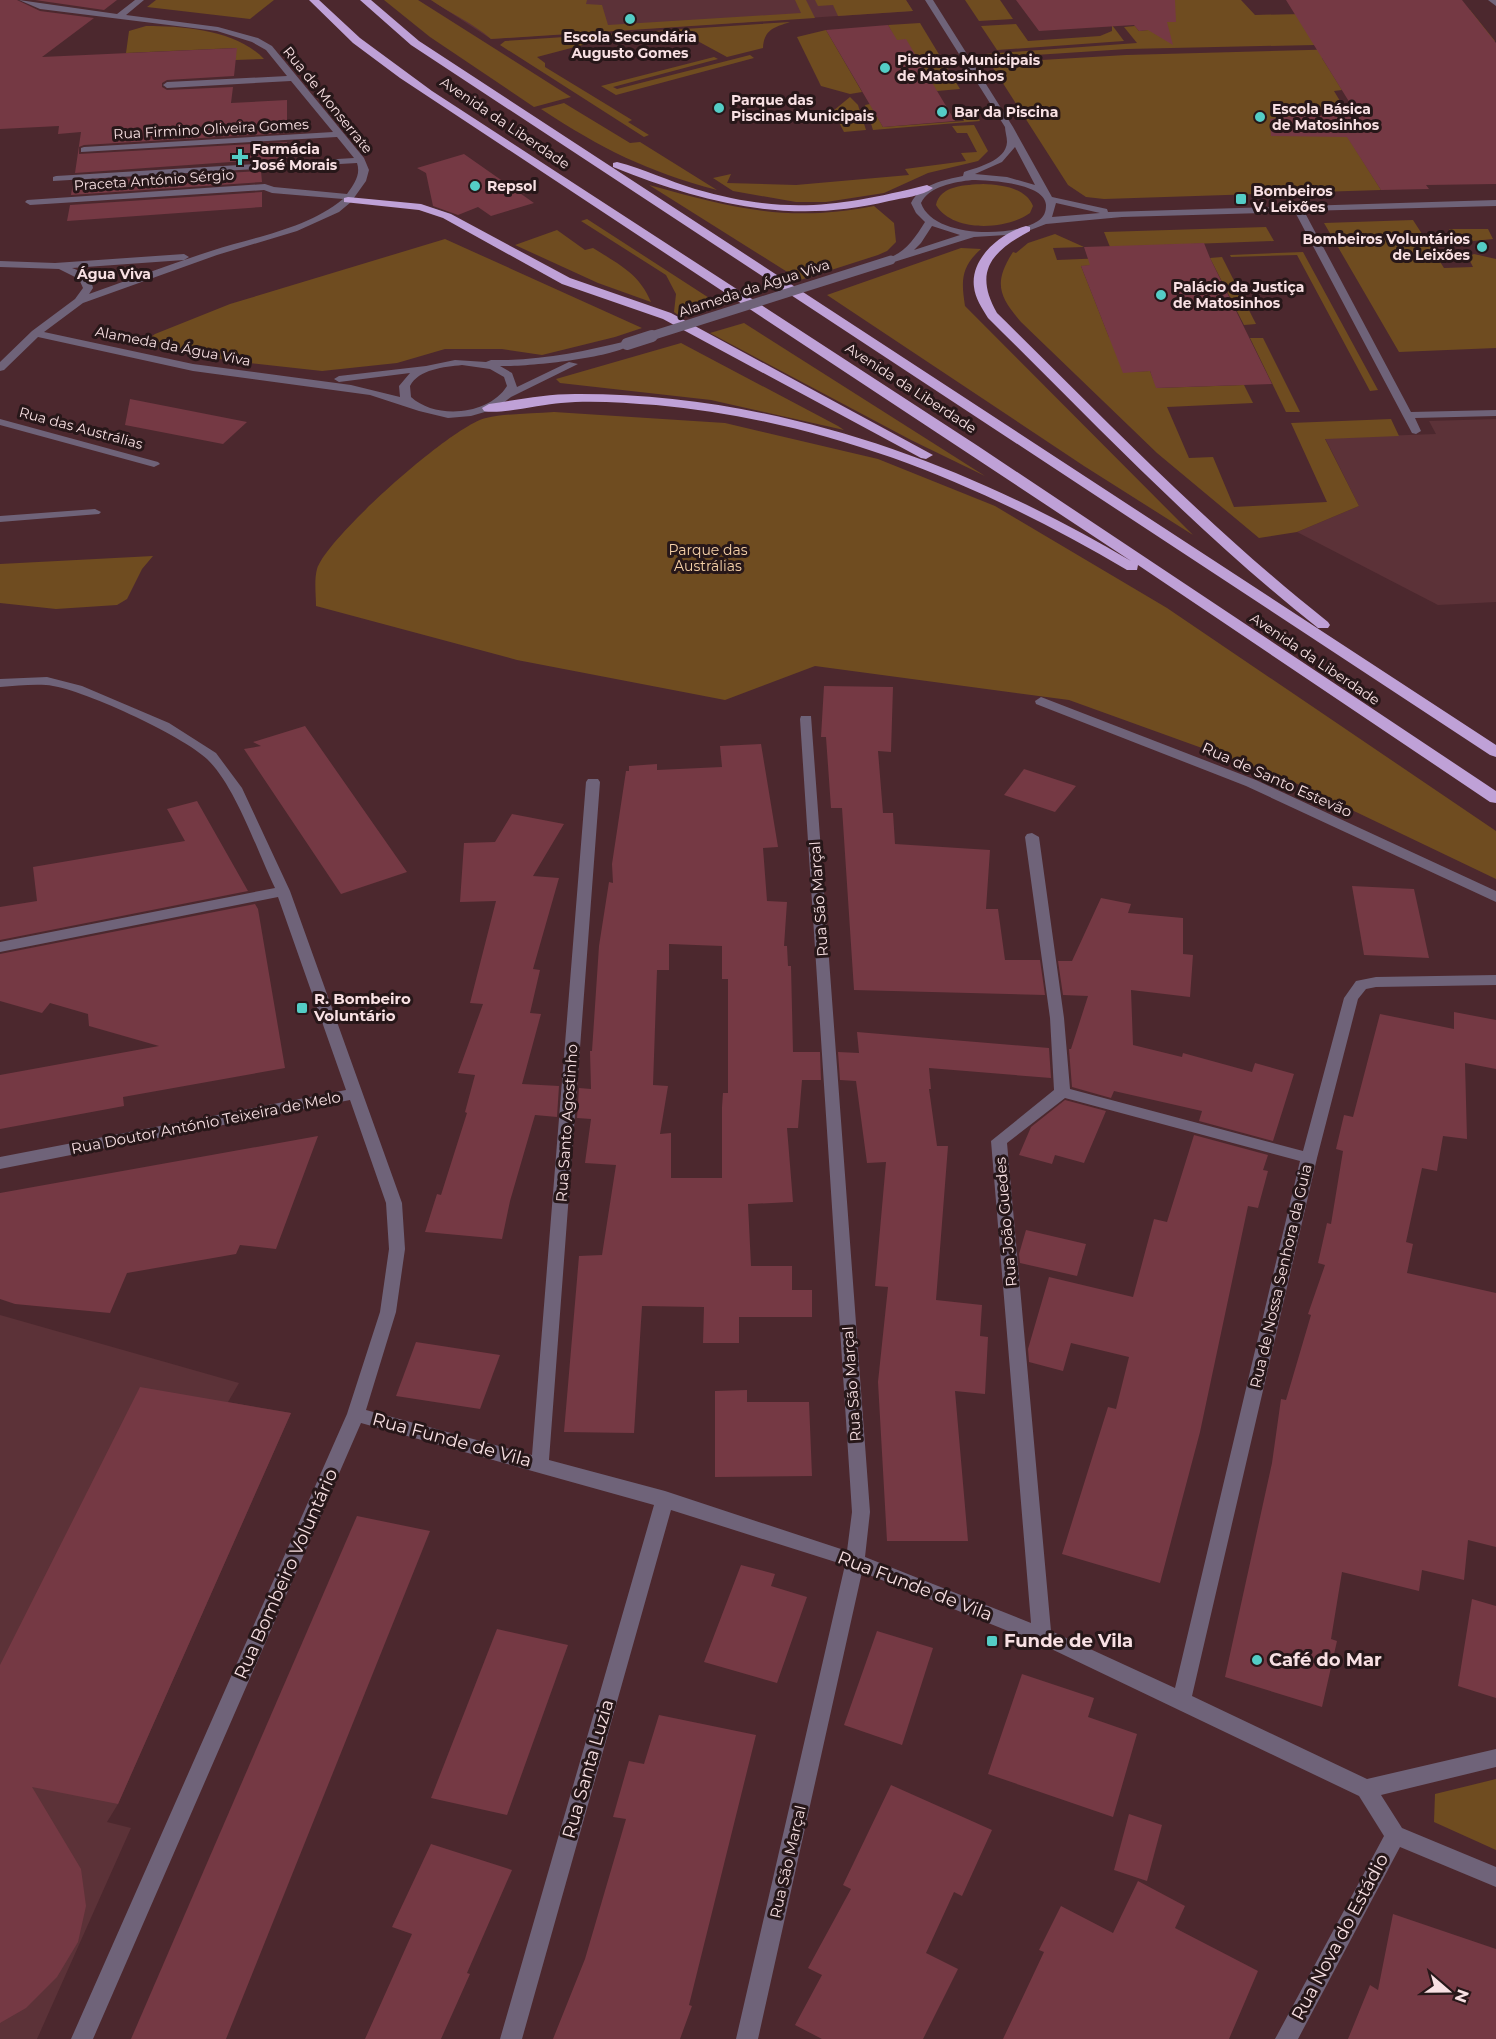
<svg xmlns="http://www.w3.org/2000/svg" width="1496" height="2039" font-family="Montserrat,sans-serif">
<style>
.built{fill:#5c3238}
.green{fill:#6f4c20}
.building{fill:#753944;fill-rule:evenodd}
.lines{fill:none;stroke-linecap:round;stroke-linejoin:round}
.minor{fill:#6f6379;fill-rule:evenodd}
.highway{fill:#bfa1d7;fill-rule:evenodd}
.minor-bridge-far1{stroke:#6f6379;stroke-width:9}
.minor-bridge{stroke:#6f6379;stroke-width:12}
.poi-dot{fill:#54cdc6;stroke:#271719;stroke-width:2}
.labels{text-anchor:middle;stroke-width:6;stroke-linejoin:round;paint-order:stroke}
.far-poi-label{font-size:14px;font-weight:bold;fill:#f8e0e3;stroke:#271719;text-anchor:start}
.far-street-label{font-size:14px;fill:#f8e0e3;stroke:#271719}
.far-neighbourhood-label{font-size:14px;font-weight:bold;fill:#f8e0e3;stroke:#271719}
.far-park-label{font-size:14px;fill:#f6d1a8;stroke:#271719}
.street-label{font-size:15px;fill:#f8e0e3;stroke:#271719}
.poi-label{font-size:15px;font-weight:bold;fill:#f8e0e3;stroke:#271719;text-anchor:start}
.near-street-label{font-size:18px;fill:#f8e0e3;stroke:#271719}
.near-poi-label{font-size:18px;font-weight:bold;fill:#f8e0e3;stroke:#271719;text-anchor:start}
</style>
<rect width="100%" height="100%" fill="#4c282e"/>
<g class="built">
<polygon points="431,0 906,0 913,11 491,39"/>
<polygon points="1496,419 1496,602 1438,605 1297,532 1359,506 1325,438 1436,434 1429,421"/>
<polygon points="0,1315 239,1383 228,1402 291,1413 118,1804 107,1822 131,1828 37,2039 0,2039"/>
</g>
<g class="green">
<polygon points="156,0 274,0 250,19 147,7"/>
<polygon points="384,0 418,0 571,97 534,107 430,37"/>
<path d="M431 0H587L586 4 602 5 608 25 801 13 795 0H806L815 18 491 39C473 23 451 14 431 0Z"/>
<polygon points="815,0 906,0 913,11 838,16 833,5 818,6"/>
<polygon points="965,0 1000,0 1013,19 979,21"/>
<polygon points="1146,0 1241,0 1255,15 1470,10 1495,41 1127,49 987,58 985,54 1137,43 1124,27 1135,26 1139,31 1148,30"/>
<path d="M790 22C775 27 764 29 763 48L727 57 681 32 668 35 661 31 621 42 613 37 537 57 545 63V67L632 120 628 122 649 135 644 137 500 45 505 41Z"/>
<polygon points="920,23 960,89 937,91 896,40 888,25"/>
<polygon points="1016,24 1028,41 1100,36 1112,31 1112,25 1124,41 997,50 981,26"/>
<path d="M146 26C184 26 236 30 264 59L235 60 236 48 126 53 129 31Z"/>
<polygon points="826,30 862,92 850,94 821,86 797,37"/>
<polygon points="1496,45 1322,58 1342,90 1334,91 1343,106 1352,106 1367,131 1321,115 1302,115 1300,119 1347,136 1381,190 1104,199 1086,197 1068,185 990,63 1126,55"/>
<polygon points="750,55 754,58 616,95 601,86 714,57 718,59 613,87 617,89"/>
<polygon points="850,97 858,105 866,130 844,132 833,111"/>
<path d="M564 103 630 143 640 142 717 190C646 171 602 149 541 109Z"/>
<polygon points="870,104 883,127 964,121 960,113 974,112 980,121 873,130 865,105"/>
<polygon points="974,125 988,151 978,161 928,173 884,193 826,202 796,202 733,191 713,178 731,174 727,183 796,185 909,175 905,169 966,161 961,153 977,152 967,133 957,133 952,126"/>
<path d="M983 184C1001 185 1025 187 1033 206L1030 213C1007 230 953 233 936 205 940 185 966 185 983 184Z"/>
<path d="M649 185C732 208 789 223 874 206L894 223 896 242 887 251 878 255 800 280Z"/>
<polygon points="587,219 720,305 681,317 674,312 676,294 666,275 581,221"/>
<polygon points="1413,220 1444,268 1473,267 1468,257 1474,254 1496,259 1496,348 1399,352 1324,223"/>
<polygon points="1266,227 1274,241 1110,247 1104,232"/>
<polygon points="1449,229 1488,229 1493,239 1473,241 1469,245 1457,242"/>
<path d="M557 230 585 250 593 248C618 264 639 273 651 302L598 283 515 245Z"/>
<path d="M1055 234 1084 247 1053 248 1057 260 1106 258 1109 265 1081 266 1109 337H1134L1123 372 1150 371 1157 388 1244 385 1253 403 1167 407 1189 458 1213 457 1234 507 1327 502 1291 423 1391 419 1399 436 1325 439 1359 506 1297 532 1259 538 1157 453 1021 322C999 296 993 283 1013 252L1016 253 1028 243Z"/>
<polygon points="445,239 642,328 615,337 542,355 502,349 445,349 397,363 322,371 232,361 140,345 155,334 230,304"/>
<path d="M961 248 981 249C961 267 961 280 965 306L1193 535 1084 466 827 295Z"/>
<polygon points="1303,252 1378,390 1370,391 1297,255 1231,257 1230,255"/>
<polygon points="1222,257 1256,324 1244,325 1210,258"/>
<polygon points="744,323 985,476 911,440 710,333"/>
<polygon points="1250,338 1263,338 1300,412 1286,412"/>
<polygon points="681,343 838,426 844,430 711,400 560,383 556,379"/>
<path d="M554 412 725 423 878 459 995 506 1167 608 1496 831V879L1285 778 1069 700 815 666 725 700 517 660 316 606C316 595 314 580 317 569 327 537 453 425 486 418 507 413 532 414 554 412Z"/>
<polygon points="153,556 142,569 127,599 117,605 56,609 0,603 0,564"/>
<polygon points="1496,1779 1496,1850 1434,1822 1435,1794"/>
</g>
<g class="building">
<polygon points="0,0 17,0 40,11 94,18 42,57 237,48 234,76 167,80 162,83 162,87 167,90 233,87 231,103 287,100 287,133 84,145 79,147 79,154 287,142 287,158 75,173 81,132 58,134 59,126 0,129"/>
<polygon points="35,0 117,0 104,10"/>
<polygon points="1016,0 1175,0 1176,22 1167,22 1173,45 1148,30 1139,31 1134,25 1039,31"/>
<polygon points="1286,0 1462,0 1496,43 1496,184 1426,185 1429,189 1381,190 1347,137 1271,136 1270,119 1353,108"/>
<polygon points="888,25 897,40 906,39 955,121 883,127 826,30"/>
<polygon points="464,154 534,203 491,216 478,207 458,215 433,206 426,173 417,168"/>
<polygon points="261,171 262,182 71,195 73,182"/>
<polygon points="262,192 262,207 67,221 70,205"/>
<polygon points="1204,243 1210,258 1272,384 1156,388 1150,371 1123,373 1081,266 1090,265 1084,247"/>
<polygon points="130,399 247,422 223,444 125,425"/>
<polygon points="824,686 893,687 891,752 878,751 883,813 893,813 895,844 990,850 986,909 998,909 1005,960 1040,960 1045,995 854,990 842,808 831,808 826,737 821,737"/>
<polygon points="305,726 407,872 341,894 244,749 261,746 253,742"/>
<path d="M761 744 778 847 763 848 767 901 787 902 784 946H787L788 966H791L793 1052H820L821 1080H802L798 1128H787L793 1202 748 1204 751 1266H792V1290H812V1317H739V1343H703L704 1307 642 1306 634 1433 564 1432 579 1256 602 1255 616 1165 585 1163 591 1119 577 1118 579 1088 591 1089 590 1051H592L599 946 609 882 613 883 612 864 626 771H629V766L657 764V770L722 767 720 746ZM669 944 722 946V979H728V1093H723L722 1107V1178H671V1133L660 1134 668 1086 653 1085 657 970H669Z"/>
<polygon points="1024,769 1076,786 1055,812 1004,795"/>
<polygon points="197,801 248,891 0,940 0,907 37,901 33,867 185,841 167,809"/>
<polygon points="512,814 564,824 533,876 559,878 533,969 540,970 530,1013 541,1014 522,1084 559,1086 557,1117 535,1115 510,1201 502,1239 425,1232 437,1194 441,1195 467,1113 465,1112 475,1075 458,1073 483,1004 470,1003 496,901 460,902 464,843 495,842"/>
<polygon points="1352,886 1414,889 1429,958 1364,955"/>
<polygon points="1101,898 1131,904 1128,913 1183,918 1183,954 1193,955 1190,997 1131,990 1133,1045 1182,1057 1183,1053 1252,1072 1255,1063 1294,1074 1273,1141 1199,1121 1202,1111 1114,1091 1111,1098 1072,1087 1069,1049 1071,1049 1088,996 1063,995 1058,961 1072,961"/>
<polygon points="255,904 258,909 285,1068 123,1097 124,1106 0,1129 0,1075 159,1046 89,1026 88,1014 50,1003 42,1013 0,1001 0,954"/>
<polygon points="1454,1012 1496,1020 1496,1069 1465,1063 1467,1139 1443,1136 1437,1171 1422,1168 1406,1242 1413,1244 1407,1273 1496,1293 1496,1547 1468,1540 1464,1580 1422,1570 1419,1591 1342,1572 1331,1639 1337,1641 1322,1707 1225,1677 1272,1463 1281,1399 1286,1400 1311,1315 1308,1314 1325,1265 1318,1263 1327,1223 1331,1224 1343,1151 1336,1149 1344,1115 1353,1117 1380,1014 1454,1029"/>
<polygon points="857,1032 1049,1048 1051,1078 929,1068 931,1089 929,1089 937,1146 948,1146 936,1300 982,1305 980,1336 988,1337 985,1394 955,1391 968,1541 887,1541 878,1382 888,1287 875,1286 886,1162 867,1163 856,1081 840,1080 838,1052 859,1053"/>
<polygon points="1065,1100 1106,1111 1084,1163 1055,1155 1052,1164 1019,1155 1031,1127"/>
<polygon points="1194,1135 1268,1155 1263,1170 1268,1171 1258,1208 1248,1206 1200,1432 1160,1583 1062,1554 1108,1407 1116,1409 1129,1357 1071,1343 1063,1371 1029,1362 1028,1349 1049,1277 1133,1297 1154,1219 1167,1222"/>
<polygon points="318,1136 276,1249 240,1245 236,1254 127,1273 110,1313 15,1304 0,1299 0,1193"/>
<polygon points="1026,1230 1086,1244 1077,1276 1020,1263 1019,1254"/>
<polygon points="416,1342 500,1355 480,1409 396,1396"/>
<polygon points="140,1387 291,1413 118,1804 32,1787 81,1869 86,1906 78,1942 57,1977 26,2008 0,2023 0,1665"/>
<polygon points="747,1390 747,1402 809,1402 812,1476 715,1477 715,1391"/>
<polygon points="357,1516 430,1531 226,2039 131,2039"/>
<polygon points="741,1565 775,1574 771,1586 807,1597 777,1683 704,1662"/>
<polygon points="1472,1599 1496,1606 1496,1698 1458,1686"/>
<polygon points="497,1629 568,1645 507,1815 431,1798"/>
<polygon points="877,1631 933,1648 902,1745 844,1725"/>
<polygon points="1022,1674 1094,1698 1088,1717 1137,1734 1113,1817 988,1774"/>
<polygon points="659,1715 756,1735 689,2005 692,2006 680,2039 553,2039 585,1959 626,1819 613,1817 629,1761 644,1764"/>
<polygon points="891,1785 992,1830 962,1896 954,1892 926,1953 958,1969 923,2039 822,2039 795,2025 822,1975 808,1968 851,1889 843,1885"/>
<polygon points="1129,1814 1162,1825 1147,1881 1114,1870"/>
<polygon points="431,1844 512,1870 467,1973 470,1974 441,2039 365,2039 412,1934 392,1927"/>
<polygon points="1138,1881 1185,1906 1175,1928 1258,1971 1229,2039 1003,2039 1044,1952 1039,1950 1061,1906 1113,1933"/>
<polygon points="1393,1914 1496,1949 1496,2039 1348,2039 1370,1985 1378,1990"/>
</g>
<g class="lines">
<g class="minor">
<path d="M19 0 117 14 135 0H144L126 15 218 27 258 38 272 46 364 158 369 170 366 181 351 202 339 212 297 231 217 255 83 303 44 332 193 364 351 385 400 397 399 386 410 373 339 382 334 379 339 376 426 366 455 360 486 362 491 360C538 361 582 352 627 341L632 344C614 358 525 367 500 366L512 373 517 387 569 362 578 364 511 397 495 409 471 416 448 418 419 411 370 395 193 371 38 337 4 370 0 371V362L32 331 75 299 83 288 79 279 59 269 0 267V261L55 263 184 254 189 257 184 260 72 268C83 272 91 276 93 288L89 294C129 280 170 264 211 251 254 237 307 229 343 199L272 193 264 190 30 205 25 202 27 200 265 184 274 187 347 194C354 184 361 175 357 163L53 181V177L56 176 354 158 337 137 81 152V148L84 147 333 132 291 81 167 88 163 85 167 82 287 76 266 50 252 42 217 31 40 9ZM462 365 490 369 504 377 507 386C489 415 436 420 411 397L410 386C419 369 444 367 462 365Z"/>
<path d="M925 0H933L1013 127 1052 197 1107 209 1108 212 1496 200V206L1304 211 1411 412 1496 410V416L1415 418 1421 431 1416 434 1412 433 1295 212 1122 217 1046 224 1020 234 974 237 894 262H888V258C905 253 915 238 925 222L916 213 911 203C921 184 944 180 963 176L964 172C978 167 1006 161 1007 142 1007 137 1005 131 1005 127ZM1015 147 1035 185 1007 177 975 174 1002 162ZM972 180C988 180 1045 183 1046 205 1046 212 1044 217 1038 221 1012 238 933 238 921 203 929 186 955 182 972 180ZM1056 203 1100 213 1052 217ZM932 226 960 235 914 250 921 243Z"/>
<polygon points="1488,0 1496,0 1496,6"/>
<polygon points="0,419 158,462 160,464 154,467 0,425"/>
<polygon points="95,509 101,512 99,514 0,522 0,516"/>
<path d="M47 677 82 686 169 723 216 753 242 788 290 891 402 1203 405 1249 396 1312 366 1410 532 1455 586 782 588 779H598L600 782 549 1460 665 1491 847 1551 852 1512 800 719 801 716H811L870 1512 865 1557 1031 1623 991 1141 1054 1090 1050 1018 1025 837 1027 834 1032 833 1039 837 1064 1018 1070 1089 1303 1151 1344 998 1356 981 1376 977 1496 975V985L1376 987 1366 989 1358 999 1317 1158 1192 1696 1367 1779 1496 1749V1767L1381 1795 1402 1828 1496 1867V1887L1400 1847 1298 2039H1275L1384 1836 1359 1796 1043 1645 862 1572 758 2039H736L845 1565 671 1510 522 2039H500L654 1505 361 1423 93 2039H71L347 1414 380 1312 389 1249 386 1203 350 1100 0 1169V1157L346 1090 278 897 0 952V942L275 888C257 851 236 787 207 759 183 736 79 687 46 685 31 684 15 686 0 687V679ZM1065 1098 1300 1161 1175 1688 1051 1631 1007 1143Z"/>
<polygon points="1041,697 1256,780 1496,891 1496,902 1246,786 1036,704 1035,701"/>
</g>
<g class="highway">
<path d="M309 0H319L360 38 432 91 978 446 1496 791V803L1490 802 1138 565 1137 570H1127C980 483 828 421 656 405 625 403 592 400 561 403 542 404 500 415 484 411L482 408 489 404C517 400 546 394 575 394 773 393 962 461 1131 561L400 78 353 43Z"/>
<polygon points="360,0 371,0 419,41 1496,745 1496,757 1490,755 411,45"/>
<path d="M617 162C644 169 669 181 695 189 785 215 839 207 927 185L933 188C923 196 902 198 889 201 791 225 705 204 613 167V163Z"/>
<polygon points="348,197 421,204 451,214 570,278 671,313 933,455 926,459 921,458 663,319 562,284 443,218 419,210 344,202 344,198"/>
<path d="M1026 226 1030 227V231C992 251 973 271 997 313 1105 419 1209 528 1328 622L1330 625 1328 628H1318C1199 534 1095 424 988 318 982 308 975 298 974 287 970 258 1001 233 1026 226Z"/>
</g>
<polyline class="minor-bridge-far1" points="648,337 891,260"/>
<polyline class="minor-bridge" points="627,344 652,336"/>
</g>
<g class="poi-dot">
<circle cx="630" cy="19" r="6"/>
<circle cx="885" cy="68" r="6"/>
<circle cx="719" cy="108" r="6"/>
<circle cx="942" cy="112" r="6"/>
<circle cx="1260" cy="117" r="6"/>
<path d="M237 148h6v6h6v6h-6v6h-6v-6h-6v-6h6z"/>
<circle cx="475" cy="186" r="6"/>
<rect x="1235" y="193" width="12" height="12" rx="3"/>
<circle cx="1482" cy="247" r="6"/>
<circle cx="1161" cy="295" r="6"/>
<rect x="296" y="1002" width="12" height="12" rx="3"/>
<rect x="986" y="1635" width="12" height="12" rx="3"/>
<circle cx="1257" cy="1660" r="6"/>
</g>
<g class="labels">
<g class="far-poi-label">
<text x="630" y="42" text-anchor="middle">Escola Secundária<tspan x="630" dy="16">Augusto Gomes</tspan></text>
<text x="897" y="65">Piscinas Municipais<tspan x="897" dy="16">de Matosinhos</tspan></text>
<text x="731" y="105">Parque das<tspan x="731" dy="16">Piscinas Municipais</tspan></text>
<text x="1272" y="114">Escola Básica<tspan x="1272" dy="16">de Matosinhos</tspan></text>
<text x="954" y="117">Bar da Piscina</text>
<text x="252" y="154">Farmácia<tspan x="252" dy="16">José Morais</tspan></text>
<text x="487" y="191">Repsol</text>
<text x="1253" y="196">Bombeiros<tspan x="1253" dy="16">V. Leixões</tspan></text>
<text x="1470" y="244" text-anchor="end">Bombeiros Voluntários<tspan x="1470" dy="16">de Leixões</tspan></text>
<text x="1173" y="292">Palácio da Justiça<tspan x="1173" dy="16">de Matosinhos</tspan></text>
</g>
<g class="far-street-label">
<text transform="translate(328 100) rotate(51)" y="5">Rua de Monserrate</text>
<text transform="translate(505 123) rotate(34)" y="5">Avenida da Liberdade</text>
<text transform="translate(211 129) rotate(-3)" y="5">Rua Firmino Oliveira Gomes</text>
<text transform="translate(154 180) rotate(-4)" y="5">Praceta António Sérgio</text>
<text transform="translate(754 288) rotate(-18)" y="5">Alameda da Água Viva</text>
<text transform="translate(173 346) rotate(11)" y="5">Alameda da Água Viva</text>
<text transform="translate(911 388) rotate(33)" y="5">Avenida da Liberdade</text>
<text transform="translate(81 428) rotate(15)" y="5">Rua das Austrálias</text>
<text transform="translate(1315 659) rotate(34)" y="5">Avenida da Liberdade</text>
</g>
<g class="far-neighbourhood-label">
<text x="114" y="279">Água Viva</text>
</g>
<g class="far-park-label">
<text x="708" y="555">Parque das<tspan x="708" dy="16">Austrálias</tspan></text>
</g>
<g class="street-label">
<text transform="translate(1277 780) rotate(24)" y="5">Rua de Santo Estevão</text>
<text transform="translate(819 899) rotate(-94)" y="5">Rua São Marçal</text>
<text transform="translate(206 1123) rotate(-11)" y="5">Rua Doutor António Teixeira de Melo</text>
<text transform="translate(567 1123) rotate(-86)" y="5">Rua Santo Agostinho</text>
<text transform="translate(1006 1222) rotate(-95)" y="5">Rua João Guedes</text>
<text transform="translate(1281 1276) rotate(-77)" y="5">Rua de Nossa Senhora da Guia</text>
<text transform="translate(852 1384) rotate(-94)" y="5">Rua São Marçal</text>
<text transform="translate(788 1862) rotate(-77)" y="5">Rua São Marçal</text>
</g>
<g class="poi-label">
<text x="314" y="1004">R. Bombeiro<tspan x="314" dy="17">Voluntário</tspan></text>
</g>
<g class="near-street-label">
<text transform="translate(452 1440) rotate(15)" y="6">Rua Funde de Vila</text>
<text transform="translate(286 1574) rotate(-66)" y="6">Rua Bombeiro Voluntário</text>
<text transform="translate(915 1586) rotate(21)" y="6">Rua Funde de Vila</text>
<text transform="translate(588 1769) rotate(-74)" y="6">Rua Santa Luzia</text>
<text transform="translate(1340 1937) rotate(-62)" y="6">Rua Nova do Estádio</text>
</g>
<g class="near-poi-label">
<text x="1004" y="1647">Funde de Vila</text>
<text x="1269" y="1666">Café do Mar</text>
</g>
</g>
<g transform="translate(1448 1991) rotate(110)" stroke="#271719" stroke-width="4.5" paint-order="stroke">
<path d="M0-4.5L10 22L0 15L-10 22Z" fill="#f8e0e3"/>
<text y="-9" font-size="16" font-weight="bold" text-anchor="middle" fill="#f8e0e3">N</text>
</g>
</svg>
